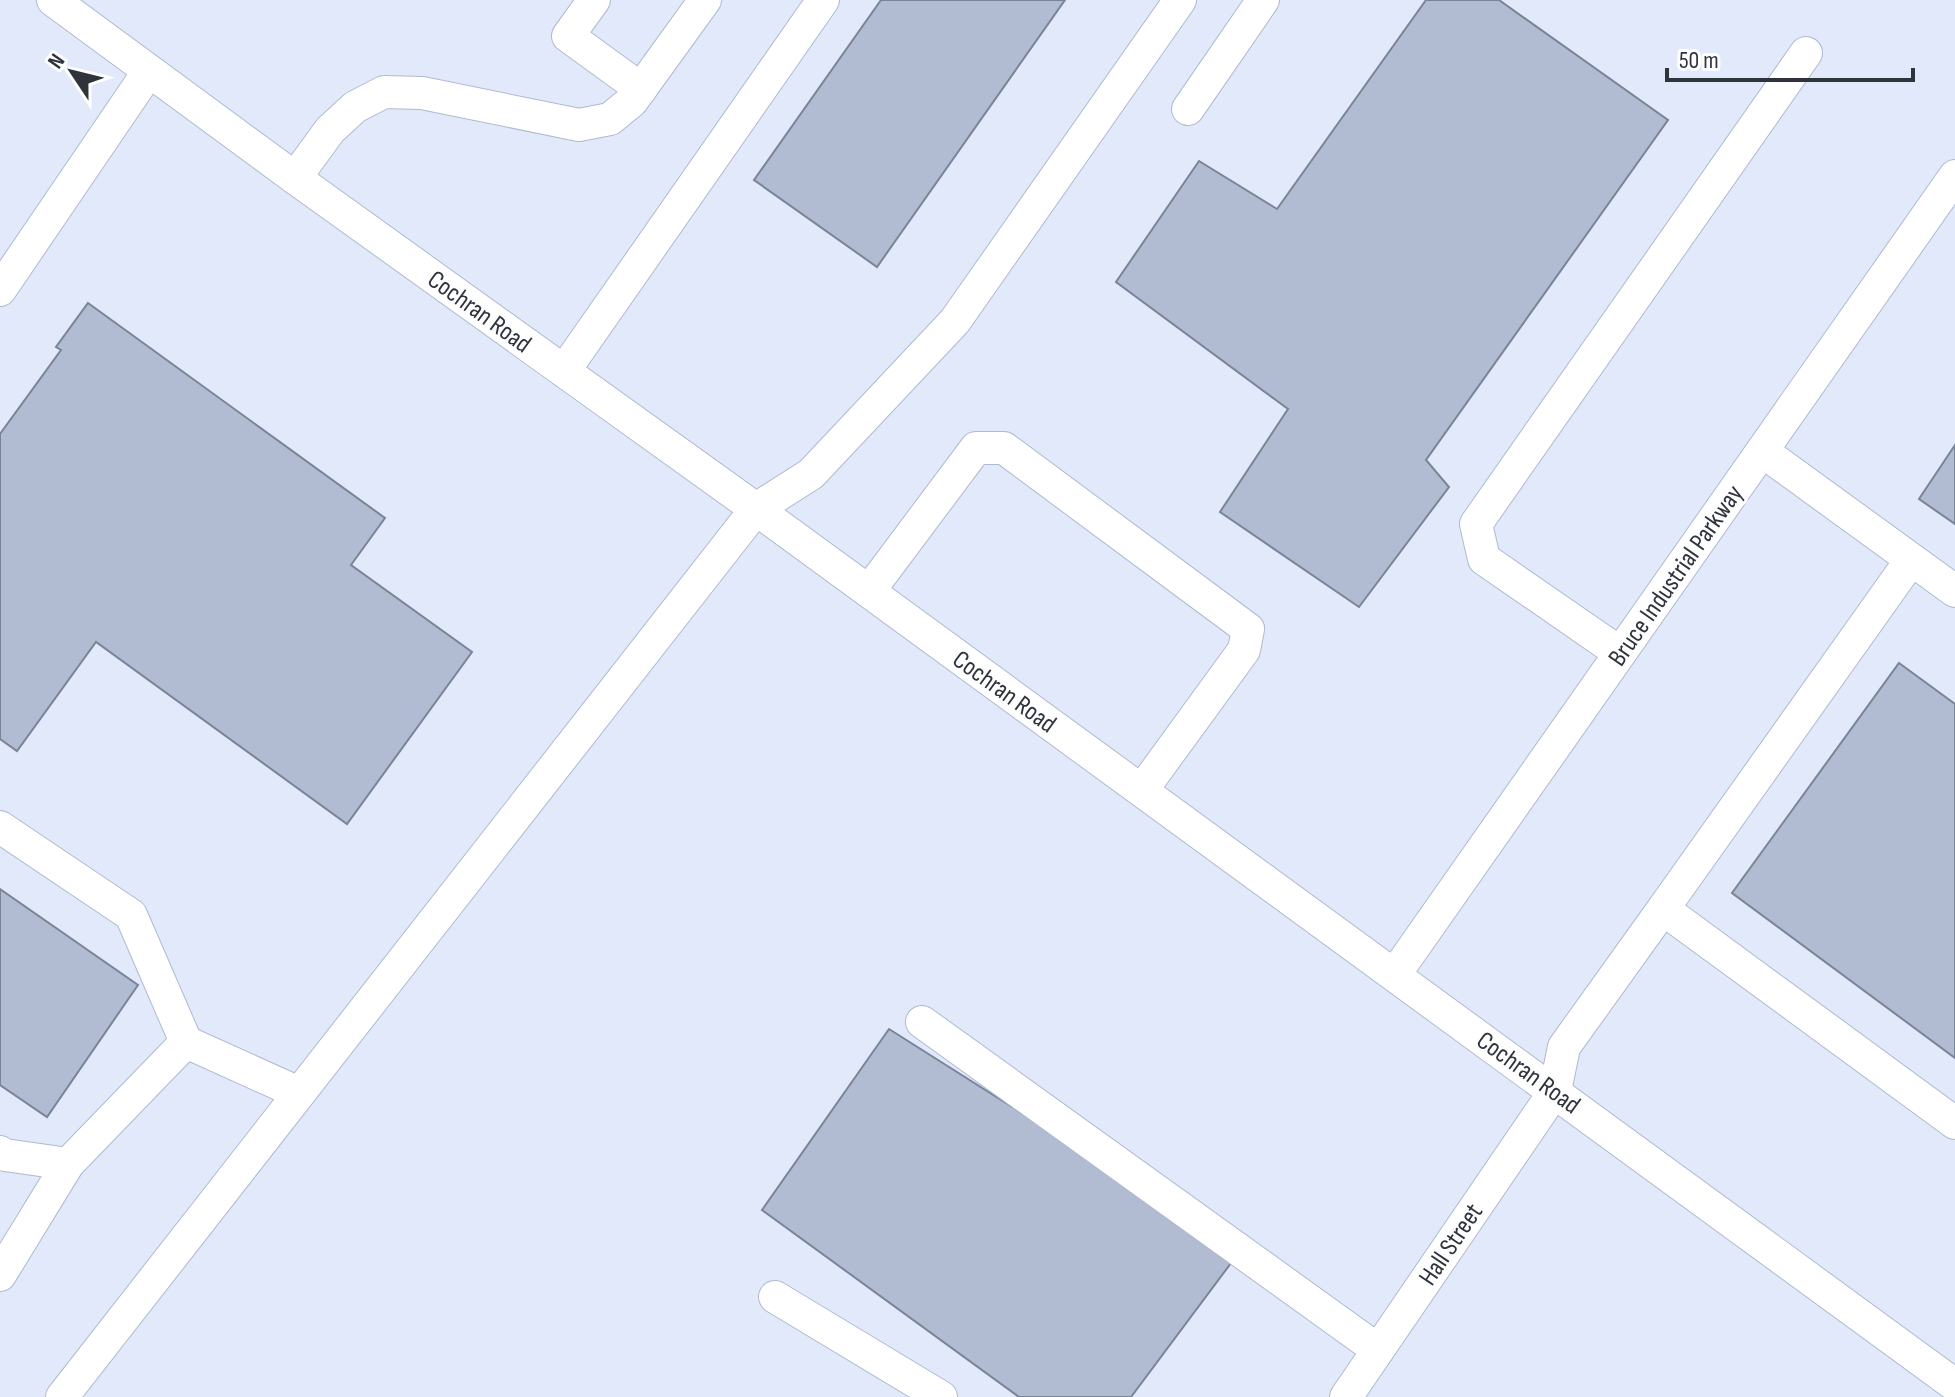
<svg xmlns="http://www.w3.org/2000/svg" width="1955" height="1397" font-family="'Sofia Sans Condensed',sans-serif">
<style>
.built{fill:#e1e9fb}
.building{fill:#b1bbd2;stroke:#7a8499;stroke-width:2}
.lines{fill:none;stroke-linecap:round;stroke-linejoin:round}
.minor-casing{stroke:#afbad0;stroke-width:34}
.minor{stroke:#fff;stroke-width:32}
.labels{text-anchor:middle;stroke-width:6;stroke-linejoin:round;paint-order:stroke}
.street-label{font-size:26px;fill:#2f333c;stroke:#fefefe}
</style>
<rect width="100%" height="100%" fill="#edf1fb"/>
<rect class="built" x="0" y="0" width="1955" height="1397"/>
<g class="building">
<polygon points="881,0 1065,0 877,267 754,180"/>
<polygon points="1426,0 1499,0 1668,120 1426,460 1449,487 1359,607 1220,512 1288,409 1116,282 1199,161 1277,209"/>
<polygon points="88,303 385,518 351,565 472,652 347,824 96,642 17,751 0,739 0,434 61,350 56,347"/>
<polygon points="1955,445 1955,524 1919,499"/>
<polygon points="1899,663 1955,704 1955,1058 1732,893"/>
<polygon points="0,889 138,985 47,1117 0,1085"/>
<polygon points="889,1029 1240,1251 1131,1397 1019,1397 762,1210"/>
</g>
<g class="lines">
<g class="minor-casing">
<g id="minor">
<polyline points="53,0 295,178 756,509 1955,1385"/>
<polyline points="594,0 568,36 641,89"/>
<polyline points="1188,109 1263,0"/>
<polyline points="295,178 330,130 355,107 384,92 422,93 579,125 610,119 632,101 705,0"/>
<polyline points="0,290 149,71"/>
<polyline points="564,371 823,0"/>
<polyline points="1762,451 1955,591"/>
<polyline points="869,591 976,448 1004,448 1248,629 1244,650 1142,790"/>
<polyline points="1620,653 1484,559 1476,524 1806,53"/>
<polyline points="0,827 131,915 186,1042"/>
<polyline points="1663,909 1911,560"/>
<polyline points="1395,974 1955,176"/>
<polyline points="922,1022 1378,1350"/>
<polyline points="0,1152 5,1155 68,1164 186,1042 299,1093"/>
<polyline points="0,1275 68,1164"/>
<polyline points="775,1297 941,1397"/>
<polyline points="62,1397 756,509 811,474 955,321 1180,0"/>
<polyline points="1346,1397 1555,1091 1564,1047 1663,909 1955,1123"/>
</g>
</g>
<use href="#minor" class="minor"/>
</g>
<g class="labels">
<g class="street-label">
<text transform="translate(480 311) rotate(36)" y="9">Cochran Road</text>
<text transform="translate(1675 575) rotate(-55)" y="9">Bruce Industrial Parkway</text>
<text transform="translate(1005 691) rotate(36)" y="9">Cochran Road</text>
<text transform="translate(1529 1072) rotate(36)" y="9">Cochran Road</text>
<text transform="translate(1450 1244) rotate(-56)" y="9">Hall Street</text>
</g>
</g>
<g transform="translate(72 72) rotate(305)" stroke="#fefefe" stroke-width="6" paint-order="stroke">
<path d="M0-6L14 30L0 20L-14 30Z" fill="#2f333c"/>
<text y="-12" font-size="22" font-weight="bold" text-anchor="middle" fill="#2f333c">N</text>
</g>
<path d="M1667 68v12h246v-12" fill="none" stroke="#2f333c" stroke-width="4"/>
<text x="1679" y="68" font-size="24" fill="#2f333c" stroke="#fefefe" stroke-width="6" paint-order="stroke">50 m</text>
</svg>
